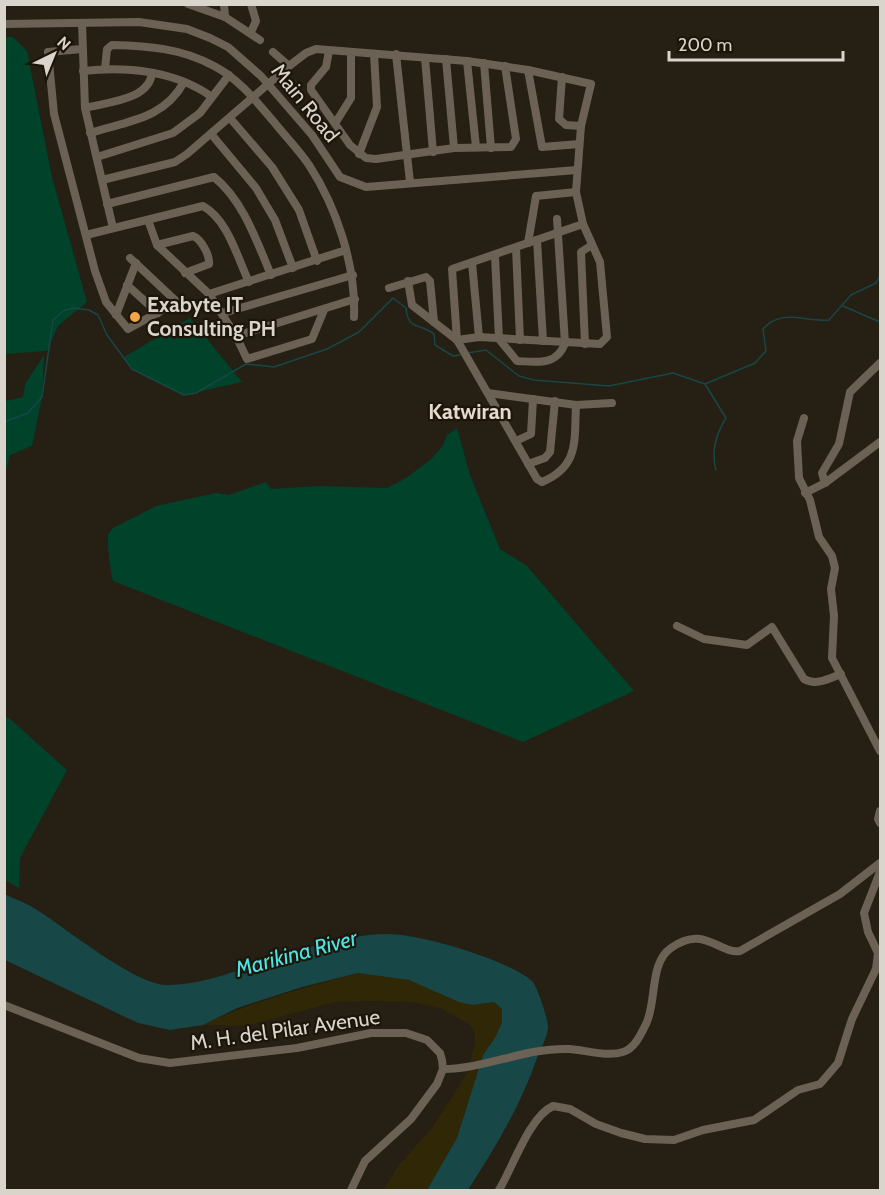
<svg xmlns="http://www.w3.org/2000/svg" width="885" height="1195" font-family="Cabin,sans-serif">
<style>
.green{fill:#00422a}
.sand{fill:#2f2705}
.water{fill:#174747}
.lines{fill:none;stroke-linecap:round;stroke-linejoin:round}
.stream{stroke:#174747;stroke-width:1.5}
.minor{stroke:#6b6154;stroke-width:8}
.poi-dot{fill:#f3a443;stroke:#1d150a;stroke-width:2}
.labels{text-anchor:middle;stroke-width:4.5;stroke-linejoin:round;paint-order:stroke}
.street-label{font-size:21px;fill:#d9d4cc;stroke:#1d150a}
.poi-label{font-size:21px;font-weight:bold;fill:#d9d4cc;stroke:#1d150a;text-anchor:start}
.neighbourhood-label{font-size:22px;font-weight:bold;fill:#e5dacb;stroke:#1d150a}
.water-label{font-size:22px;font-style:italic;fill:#4ce5e6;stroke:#1d150a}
</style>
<rect width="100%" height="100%" fill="#261f13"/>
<g class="green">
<polygon points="4,37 13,37 27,51 52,177 87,302 58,326 47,351 5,354"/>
<polygon points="190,318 242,382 184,395 132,369 124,357"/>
<polygon points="44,355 42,397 32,446 10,455 5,473 5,401 23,397 25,384"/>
<path d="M457 428 470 475 500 549 527 566 634 691 523 742 113 581C110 569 107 545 108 534L113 528 156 506 216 493 229 495 266 482 271 489 319 486 387 488 406 478 430 460 442 447 447 435Z"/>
<polygon points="5,718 9,718 67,770 20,858 19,888 5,880"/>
</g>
<path class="sand" d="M358 973 409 980 473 1005 494 1002 502 1009V1022L496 1036 483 1055 457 1138 427 1190H383L399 1165 431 1129 468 1072 475 1042V1032L469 1024 440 1008 412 1002 372 1001 335 1002 247 1026 203 1025C253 1001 305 988 358 973Z"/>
<path class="water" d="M4 894C15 899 27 903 37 910 66 928 134 984 166 985 212 986 270 956 315 946 337 940 363 934 387 934 421 934 506 959 532 981 537 985 549 1022 548 1028 547 1038 541 1048 537 1058 521 1105 495 1148 468 1190H427L457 1138 483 1055 496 1036 502 1022V1009L494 1002 473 1005 459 1002 409 980 358 973 302 987 237 1008 203 1025 170 1030 138 1023 5 960Z"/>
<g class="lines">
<g class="stream">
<polyline points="880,257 880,272"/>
<polyline points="843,306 880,322"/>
<path d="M467 353 486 350 519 376 534 380 609 386 673 373 705 384 755 363 766 351 763 329C781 308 805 322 829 320L851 295 876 283 880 275"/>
<path d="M705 384 726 418C716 434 711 452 716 470"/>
<path d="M4 422 28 413 42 397 53 320 63 311 73 308 89 310 98 315 107 335 132 369 184 395 196 393 246 364 274 367 327 349 359 332 393 298 406 308C408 331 420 323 434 334L435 345 453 356 460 355"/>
</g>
<g class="minor">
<polyline points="188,4 225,17 260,40"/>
<polyline points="224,4 225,17"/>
<polyline points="82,23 85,108 113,228"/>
<polyline points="4,24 139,22 187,29 210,38 228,47 261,76 312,135 340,177 366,187 577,170"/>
<polyline points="251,32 256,21 251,4"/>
<polyline points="82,49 48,52 54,114 95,271 106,302 128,329 177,302 130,258"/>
<polyline points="329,51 326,67 311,85 311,90 350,145 366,158 376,159 454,148 511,147 516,139 505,66"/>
<polyline points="273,52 289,66"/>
<polyline points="396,54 410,182"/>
<polyline points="425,58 433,152"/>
<polyline points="446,59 454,148"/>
<polyline points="467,61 476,147"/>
<polyline points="484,63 491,148"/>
<path d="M105 69 107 49 112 45C148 46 181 48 214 66 239 79 256 101 274 122 285 136 299 150 309 165 337 208 356 266 354 317"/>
<polyline points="528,70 542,147 579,144"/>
<path d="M83 71C127 66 176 71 212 97"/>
<polyline points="562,77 559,119 566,125 581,126"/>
<path d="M85 108C108 102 149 100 152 73"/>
<polyline points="230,118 272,167 299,210 317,261"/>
<polyline points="336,122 351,98 351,53"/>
<path d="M90 133C128 121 164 119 184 82"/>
<polyline points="212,135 256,188 275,220 293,268"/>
<polyline points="359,154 377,107 374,54"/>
<polyline points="97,157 173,133 200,113 229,75"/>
<polyline points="102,180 175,162 187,154 289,66 306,53 316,49 467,61 528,70 591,84 581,126 576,192 583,224 600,262 607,337 600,344 479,337 457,340"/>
<path d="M107 204 214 177C243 200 257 242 271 275"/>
<polyline points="148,220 157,245 209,294 236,336 247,359 312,339 324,310"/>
<path d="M86 235 203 206C228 220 237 257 249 282"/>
<polyline points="537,240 543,341"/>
<polyline points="528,243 536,196 576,192"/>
<path d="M157 245 193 236C201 239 210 255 209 264L185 273"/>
<polyline points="516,248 520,340"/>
<path d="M495 256 499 339 517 361C537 362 557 366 565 343L557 219"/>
<polyline points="472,263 479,337"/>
<path d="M408 281 412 305 457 340 537 479 542 482C580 466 574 440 576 405"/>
<polyline points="127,285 158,313"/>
<polyline points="389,288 426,277 430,281 434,322"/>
<polyline points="209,294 346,250"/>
<polyline points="223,313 353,275"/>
<polyline points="116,315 136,263"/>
<polyline points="236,336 355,299"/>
<polyline points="457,340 452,269 583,224"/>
<polyline points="585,344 581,252 592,245"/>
<polyline points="488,393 576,405 612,403"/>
<polyline points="804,418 797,441 799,478 810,500 819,537 832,556 835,568 831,589 834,616 832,658 880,751"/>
<polyline points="516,441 531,434 533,399"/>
<polyline points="528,464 545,458 550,452 555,401"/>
<polyline points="825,483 822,473 839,444 850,392 880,363"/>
<polyline points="805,493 825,483 880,442"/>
<path d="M677 626 704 639 747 645 772 627 804 679C816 686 828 679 841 674"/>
<polyline points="880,811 878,819 880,823"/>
<polyline points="4,1005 139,1058 170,1063 297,1048 371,1033 406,1033 427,1040 440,1053 442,1060 443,1069 437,1084 411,1119 365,1161 351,1190"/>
<path d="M443 1069C485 1069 527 1047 569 1049 585 1050 607 1057 623 1052 635 1048 641 1034 646 1024 657 1002 649 963 671 948 704 924 718 954 740 951L840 894 880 863"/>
<path d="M499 1190C513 1167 529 1117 553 1106L570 1109 596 1124 621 1133 645 1139 674 1140 703 1130 754 1120 798 1090 820 1084 838 1063 852 1019 876 969 878 953 868 932 864 913 880 872"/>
</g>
</g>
<circle class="poi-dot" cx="135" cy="317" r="6"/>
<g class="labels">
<g class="street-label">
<text transform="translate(305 103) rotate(51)" y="7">Main Road</text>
<text transform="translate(285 1030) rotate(-8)" y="7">M. H. del Pilar Avenue</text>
</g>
<g class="poi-label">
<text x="147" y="312">Exabyte IT<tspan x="147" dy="24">Consulting PH</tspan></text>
</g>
<g class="neighbourhood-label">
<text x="470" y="419">Katwiran</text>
</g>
<g class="water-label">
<text transform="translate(296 953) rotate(-15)" y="8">Marikina River</text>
</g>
</g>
<rect width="885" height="1195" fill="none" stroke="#d9d4cc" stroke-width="12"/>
<g transform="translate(54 54) rotate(43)" stroke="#1d150a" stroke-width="4.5" paint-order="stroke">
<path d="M0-4.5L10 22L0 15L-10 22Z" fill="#d9d4cc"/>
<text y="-9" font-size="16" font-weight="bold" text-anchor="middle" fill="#d9d4cc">N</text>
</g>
<path d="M669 51v9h174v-9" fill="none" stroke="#d9d4cc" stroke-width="3"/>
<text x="678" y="51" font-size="18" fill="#d9d4cc" stroke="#1d150a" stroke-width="4.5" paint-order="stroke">200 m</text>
</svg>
